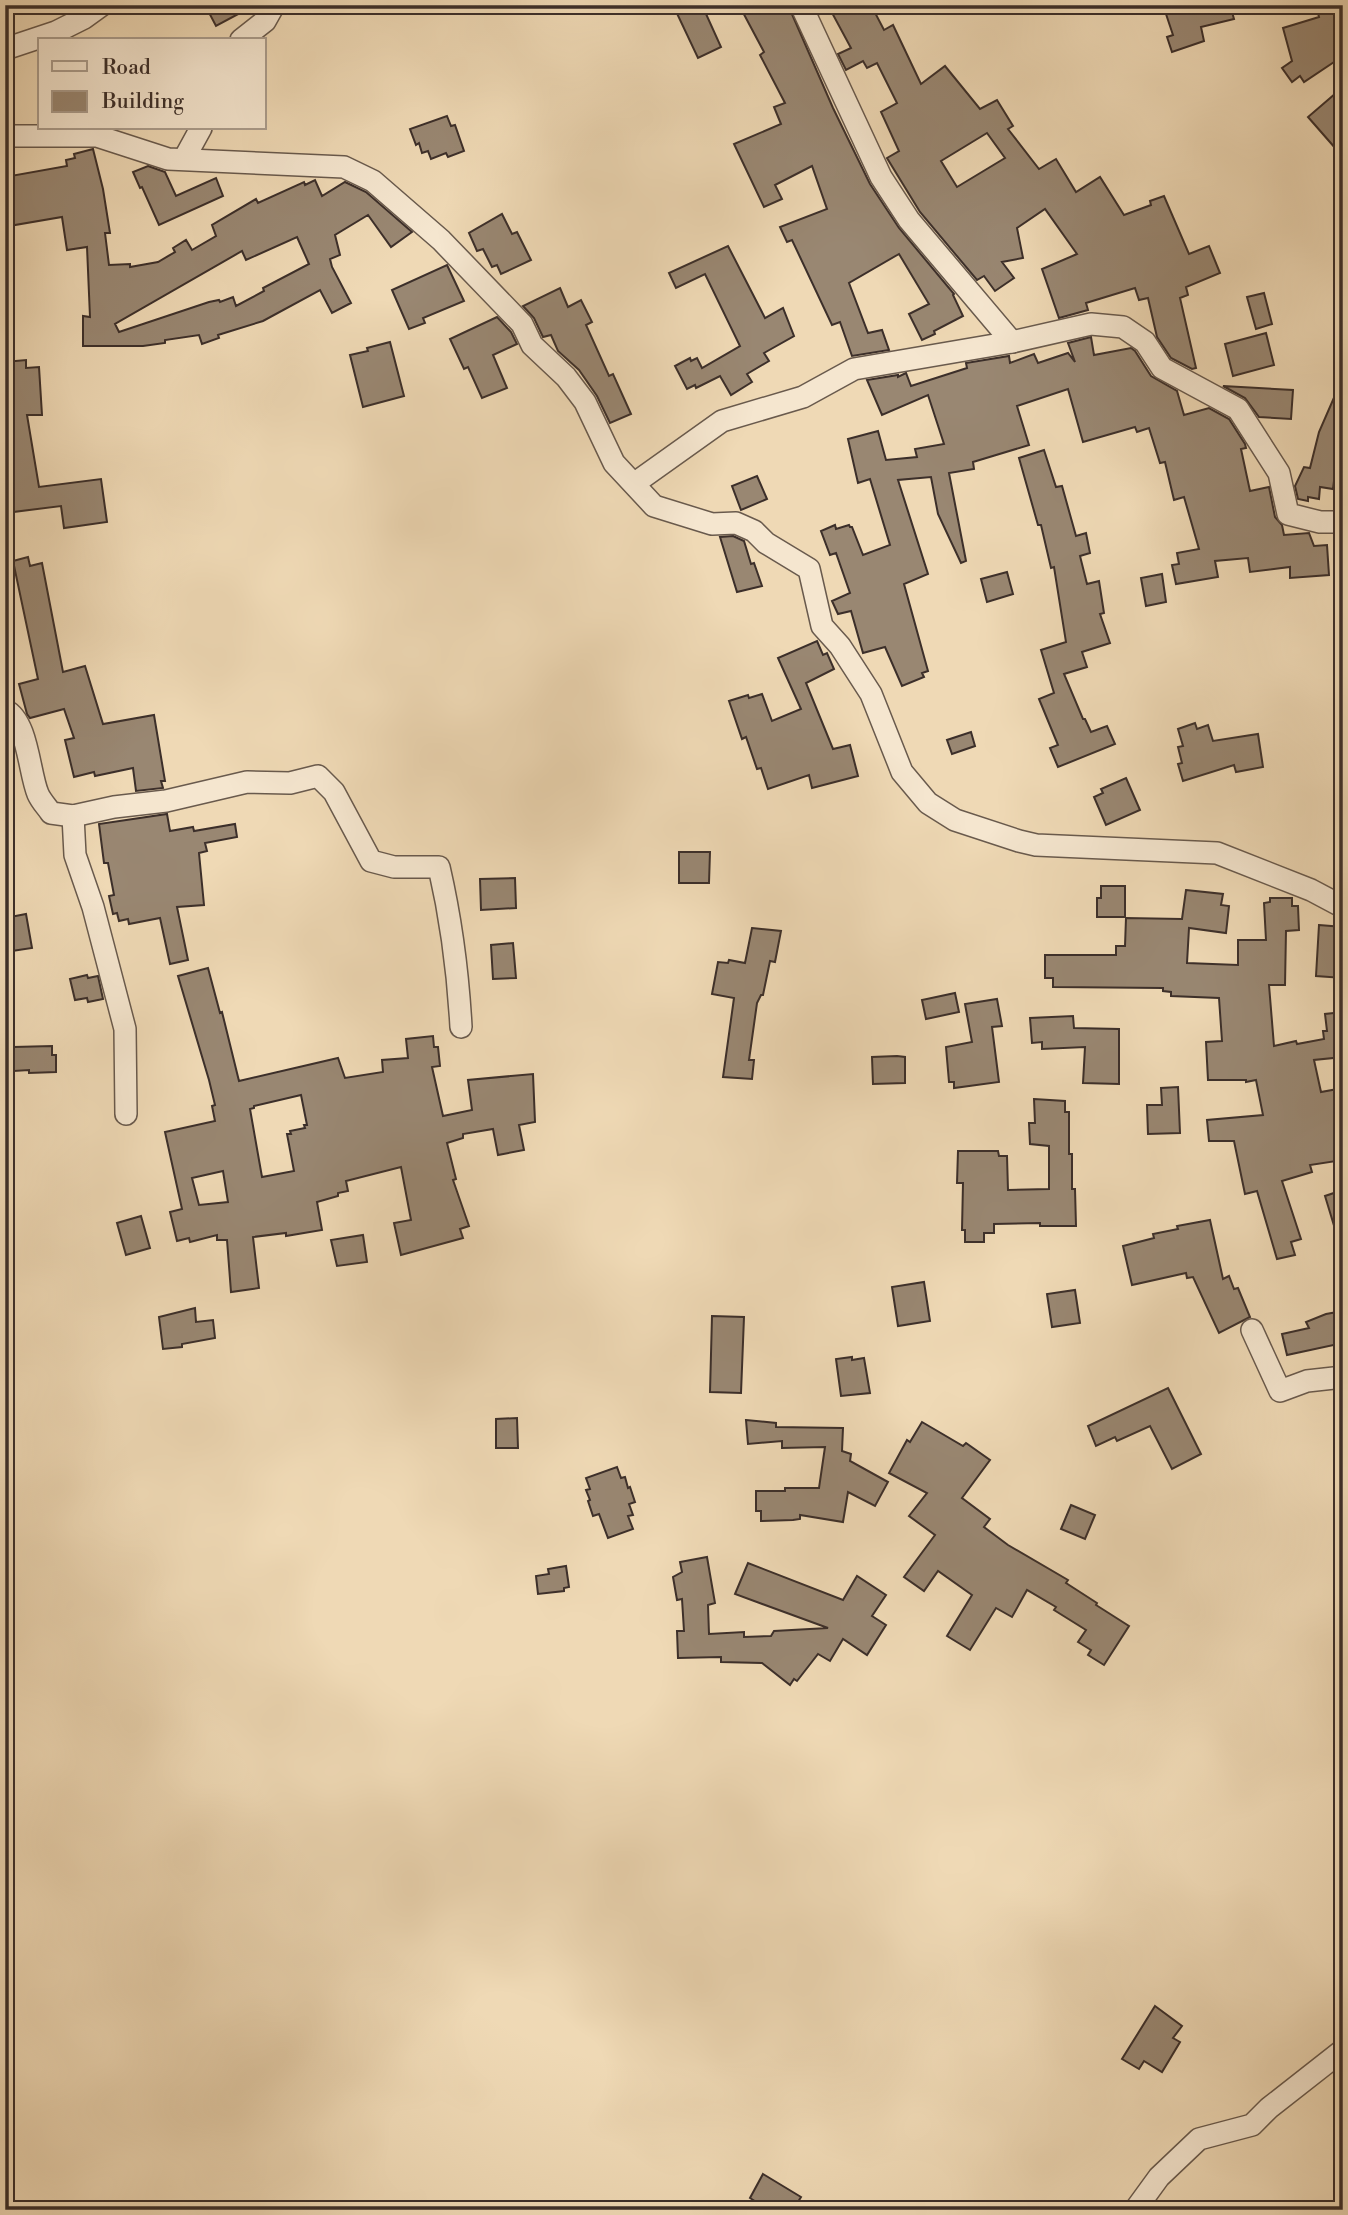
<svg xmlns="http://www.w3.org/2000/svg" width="1348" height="2215" font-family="'Libre Bodoni',serif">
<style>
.building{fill:#998772;stroke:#3c2f2a;stroke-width:2;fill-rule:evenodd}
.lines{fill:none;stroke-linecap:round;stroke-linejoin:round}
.minor-casing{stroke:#695a4d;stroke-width:24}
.minor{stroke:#f5e6cf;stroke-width:21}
</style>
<rect width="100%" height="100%" fill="#efd9b5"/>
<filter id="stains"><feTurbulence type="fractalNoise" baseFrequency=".00286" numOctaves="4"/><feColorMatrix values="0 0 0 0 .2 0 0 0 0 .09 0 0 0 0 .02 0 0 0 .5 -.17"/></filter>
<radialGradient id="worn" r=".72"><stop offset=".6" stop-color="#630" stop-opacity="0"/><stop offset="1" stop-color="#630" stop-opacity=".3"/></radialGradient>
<g class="building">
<polygon points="205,5 255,5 216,26"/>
<polygon points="673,5 702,5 721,47 698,58"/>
<polygon points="739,5 788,5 833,108 870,184 899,228 954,294 953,295 963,316 934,331 935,334 922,340 909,314 929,304 899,254 849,283 868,333 882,330 889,350 852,356 840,322 832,325 792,240 787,242 780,227 827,209 812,166 775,185 782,199 764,207 734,144 781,124 774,107 785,103 760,55 764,52"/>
<path d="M816 5H871L884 30 893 25 921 84 945 66 980 109 997 100 1013 126 1008 129 1039 169 1056 159 1076 192 1100 177 1124 215 1151 205 1150 201 1164 196 1189 254 1209 246 1220 273 1186 287 1188 295 1180 298 1196 368 1192 369 1171 358 1157 337 1148 298 1139 300 1135 288 1086 303 1088 310 1059 318 1042 269 1077 254 1045 209 1017 228 1023 258 1002 262 1014 278 995 291 984 276 977 280 920 212 887 158 899 151 881 112 897 103 877 63 867 68 863 61 846 70 838 54 851 48 830 9 820 14ZM987 133 1005 158 957 187 941 161Z"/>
<polygon points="1163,5 1230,5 1234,19 1201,27 1204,41 1172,52 1167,37 1173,35"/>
<polygon points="1316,5 1343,5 1343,56 1304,82 1300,76 1292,82 1282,68 1292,61 1283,28 1319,17"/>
<polygon points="1343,87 1343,157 1308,117"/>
<polygon points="447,116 451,126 455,125 464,151 448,157 446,153 431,159 428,151 422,153 419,143 416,145 410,129"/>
<path d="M93 149 103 189 110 233H105L109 265 130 264V267L158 262 175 252 173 248 186 240 192 250 216 236 212 225 256 199 258 203 304 182 305 185 315 180 322 196 345 182 366 192 412 232 391 247 368 215 335 235 340 255 330 259 332 267 351 303 332 313 320 290 263 321 218 335 219 338 202 344 199 335 165 340V343L143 346H83V316L90 317 87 247 67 250 62 217 9 226 5 202V177L67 166 66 160 75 158 74 154ZM297 237 309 264 263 288 264 291 236 306 233 297 220 302 219 300 209 302 119 332 115 324 242 251 246 260Z"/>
<polygon points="148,166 165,172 176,196 216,178 223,196 159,225 142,187 140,188 133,172"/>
<polygon points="502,214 512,234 517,232 531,260 501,274 497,265 492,267 483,249 477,251 469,233"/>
<polygon points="728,246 765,318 783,308 794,336 764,353 769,361 747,374 752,382 731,395 720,376 696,388 695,385 687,389 675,366 690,358 691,361 697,358 702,368 740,346 705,274 676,288 669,273"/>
<polygon points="447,265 464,301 423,318 425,323 409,329 392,290"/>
<polygon points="560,288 568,307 581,300 592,322 586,325 609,376 613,374 631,414 610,423 597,396 579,370 558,351 551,335 543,337 534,318 523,306"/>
<polygon points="1264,293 1272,324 1256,329 1247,297"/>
<polygon points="497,317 511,332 517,344 493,355 507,388 482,398 468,367 464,369 450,339"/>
<polygon points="1266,333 1274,365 1233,376 1225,344"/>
<polygon points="1091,337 1094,355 1131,348 1135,351 1151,376 1177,391 1184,415 1209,408 1229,419 1245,444 1246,448 1241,449 1250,491 1269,487 1275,517 1282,525 1284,535 1309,533 1314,546 1327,545 1329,575 1290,578 1290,567 1250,572 1248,558 1215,561 1218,577 1176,584 1172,565 1179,564 1177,553 1199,549 1184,497 1174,500 1165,462 1160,463 1149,428 1137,432 1135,427 1083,442 1068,389 1017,406 1029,445 973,462 974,469 949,473 966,561 961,563 938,514 931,477 898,480 928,574 904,584 928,671 922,673 924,677 902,686 885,647 863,653 851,611 838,614 832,601 850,593 836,553 830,555 821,531 835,525 836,529 849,525 850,527 852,527 863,555 890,545 870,479 858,483 848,439 878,431 886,460 917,457 915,449 944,444 928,395 882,415 867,380 898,375 898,377 906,373 911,386 967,368 966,363 1009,356 1010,363 1034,354 1038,363 1068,353 1075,362 1068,343"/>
<polygon points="390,342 404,396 363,407 350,355 368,351 367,348"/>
<polygon points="26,360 26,368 39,367 42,415 27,415 39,487 101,479 107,522 64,528 61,506 5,513 5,362"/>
<polygon points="1343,377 1343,450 1338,449 1333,489 1320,487 1319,499 1308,497 1308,501 1298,499 1295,486 1304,467 1310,468 1319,432"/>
<polygon points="1223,386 1293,390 1291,419 1259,417 1245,398"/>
<polygon points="1044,450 1056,487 1062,486 1076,536 1086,533 1090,553 1080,556 1087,584 1099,581 1104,613 1100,614 1110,643 1082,652 1087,667 1064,674 1083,719 1085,719 1091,732 1107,726 1115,744 1058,767 1050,748 1058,745 1039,699 1054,693 1041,650 1066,642 1054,567 1051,568 1041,525 1038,525 1019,458"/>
<polygon points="757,476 767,499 741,510 732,486"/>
<polygon points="733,536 744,541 751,564 754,563 762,586 737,592 720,537"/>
<polygon points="28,557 30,566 42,563 63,672 85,666 103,724 154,715 165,781 161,781 163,788 136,791 133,768 95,776 94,772 74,777 65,740 74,738 64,709 30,718 27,714 19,684 38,679 13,561"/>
<polygon points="1007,572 1013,594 987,602 981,579"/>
<polygon points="1162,574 1166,602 1146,606 1141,578"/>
<polygon points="817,641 823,655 827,653 834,669 806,683 833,749 850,745 858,776 812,788 809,775 768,789 761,768 757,769 746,737 742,739 729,701 748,695 749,698 762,694 772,721 801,709 778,658"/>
<polygon points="1195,723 1197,729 1208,725 1213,741 1258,734 1263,767 1236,772 1234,765 1183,781 1178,764 1182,763 1178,747 1183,746 1178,729"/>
<polygon points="971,732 975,746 952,754 947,740"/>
<polygon points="1126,778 1140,810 1106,825 1094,797 1103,793 1101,789"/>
<polygon points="167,814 170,831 193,827 194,831 235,824 237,837 205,843 207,851 199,853 204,905 177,907 188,960 170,964 160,918 129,924 128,919 119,921 117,913 113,914 109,896 114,895 108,863 104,863 99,824"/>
<polygon points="679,852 710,852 709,883 679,883"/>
<polygon points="515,878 516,908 481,910 480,879"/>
<polygon points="1101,886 1125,886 1125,917 1097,917 1097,898 1101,898"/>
<polygon points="1186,890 1223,894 1221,905 1229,906 1226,933 1189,928 1187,963 1238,965 1238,940 1266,940 1264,903 1270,902 1270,898 1292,898 1292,906 1298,906 1299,930 1286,931 1285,985 1269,985 1274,1046 1296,1041 1297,1044 1324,1039 1323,1031 1327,1031 1325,1014 1343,1012 1343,1057 1314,1060 1321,1092 1343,1088 1343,1160 1310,1165 1312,1172 1282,1181 1301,1239 1291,1242 1295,1255 1277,1259 1257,1191 1245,1194 1234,1141 1209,1141 1207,1120 1263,1115 1256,1080 1246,1082 1246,1080 1208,1080 1206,1042 1222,1041 1219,998 1171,996 1171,992 1163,991 1163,988 1053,987 1053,978 1045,978 1045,955 1116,955 1116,946 1125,946 1126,918 1182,919"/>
<polygon points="26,914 32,948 5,952 5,918"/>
<polygon points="1319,925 1343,927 1343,978 1316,976"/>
<polygon points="752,928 781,931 775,962 770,961 763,995 761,995 757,1003 749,1060 754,1060 752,1079 723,1077 734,998 712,994 718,962 728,963 729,960 745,963"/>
<polygon points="513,943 516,978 493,979 491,945"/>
<path d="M208 968 220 1013 222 1012 239 1081 338 1058 345 1078 383 1072 382 1060 408 1058 406 1039 433 1036 434 1047H438L440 1066 432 1067 443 1116 472 1110 468 1080 533 1074 535 1122 519 1125 524 1150 498 1155 493 1129 463 1134V1138L447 1143 456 1179 453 1180 469 1226 460 1229 463 1238 401 1255 394 1223 411 1220 401 1167 346 1181 348 1191 338 1193V1196L317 1202 322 1230 286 1236V1233L253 1237 259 1288 231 1292 227 1240H217V1235L190 1242 189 1238 177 1241 170 1212 182 1209 165 1132 215 1121 212 1106 215 1105 209 1080 178 976ZM301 1095 307 1125H304L305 1128 290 1131 291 1134H287L294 1171 262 1177 250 1109 254 1108V1106ZM223 1171 228 1202 199 1205 192 1178Z"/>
<polygon points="87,975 88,978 98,976 103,999 88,1002 87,998 75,1000 70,979"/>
<polygon points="955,993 959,1012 926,1019 922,1000"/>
<polygon points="997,999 1002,1026 992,1027 999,1082 954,1088 954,1082 949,1082 946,1047 972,1042 965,1004"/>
<polygon points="1073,1016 1074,1028 1119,1029 1119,1084 1083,1083 1085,1047 1042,1049 1042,1042 1032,1043 1030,1018"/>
<polygon points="52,1046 52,1055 56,1055 56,1072 29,1073 29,1070 14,1071 14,1047"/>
<polygon points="897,1056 905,1057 905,1083 873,1084 872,1057"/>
<polygon points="1178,1087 1180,1133 1148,1134 1147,1105 1162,1105 1161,1088"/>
<polygon points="1034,1099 1065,1101 1065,1112 1069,1112 1069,1154 1072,1154 1072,1189 1075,1189 1076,1226 1040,1226 1040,1223 994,1224 994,1233 984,1233 984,1242 965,1242 965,1230 962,1230 963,1183 957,1183 958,1151 998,1151 999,1156 1007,1156 1008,1190 1049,1189 1049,1146 1030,1144 1029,1123 1035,1123"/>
<polygon points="1343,1190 1343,1241 1339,1242 1325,1196"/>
<polygon points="141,1216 150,1248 126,1255 117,1223"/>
<polygon points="1210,1220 1223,1279 1229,1276 1234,1289 1238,1288 1250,1317 1219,1333 1193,1277 1187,1278 1186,1273 1132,1285 1123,1246 1154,1238 1153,1234 1178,1229 1177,1226"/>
<polygon points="363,1235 367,1262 337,1266 331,1240"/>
<polygon points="924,1282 930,1321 898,1326 892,1287"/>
<polygon points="1075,1290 1080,1323 1052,1327 1047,1294"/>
<polygon points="195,1308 196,1322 213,1320 215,1338 182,1344 182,1347 163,1349 159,1317"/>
<polygon points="1343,1311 1343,1343 1287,1355 1282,1334 1309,1328 1306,1322 1326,1314"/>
<polygon points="712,1316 744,1317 741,1393 710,1392"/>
<polygon points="852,1357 852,1360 864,1358 870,1393 841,1396 836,1359"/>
<polygon points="1168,1388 1201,1454 1172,1469 1150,1426 1117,1441 1115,1437 1096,1446 1088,1426"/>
<polygon points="517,1418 518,1448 496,1448 496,1419"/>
<polygon points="746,1420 776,1423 776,1427 843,1428 842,1451 851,1454 850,1461 888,1482 875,1506 848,1492 843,1522 800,1515 800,1519 793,1520 761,1521 761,1511 756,1511 756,1491 785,1491 785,1488 819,1488 825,1447 782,1448 782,1441 748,1444"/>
<polygon points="922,1422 963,1446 966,1443 990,1460 962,1498 990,1519 984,1527 1008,1545 1068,1580 1066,1583 1097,1603 1096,1605 1129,1626 1104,1665 1088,1655 1091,1650 1078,1642 1086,1630 1054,1610 1056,1607 1027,1590 1012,1617 996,1608 970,1650 947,1636 972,1595 938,1571 924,1591 904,1577 935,1535 909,1516 927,1493 889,1473 907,1440 910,1442"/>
<polygon points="617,1467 621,1478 625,1477 628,1488 630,1487 635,1502 629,1504 633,1515 628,1516 633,1529 608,1538 599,1514 593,1516 588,1501 590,1500 586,1490 590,1489 586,1478"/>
<polygon points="1071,1505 1095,1515 1085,1539 1061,1529"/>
<polygon points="707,1557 715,1603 708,1605 709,1634 744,1632 744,1637 771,1636 774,1631 828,1628 735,1594 748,1563 843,1600 857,1576 886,1595 872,1616 886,1625 867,1655 843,1639 830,1661 818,1654 797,1681 794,1679 790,1685 762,1663 721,1662 721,1657 678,1658 677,1631 684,1631 682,1599 677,1600 673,1577 682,1572 680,1562"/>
<polygon points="566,1566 569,1587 564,1588 564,1591 538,1594 536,1576 549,1574 548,1569"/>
<polygon points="1155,2006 1182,2026 1173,2038 1180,2042 1162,2072 1144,2061 1139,2069 1122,2059"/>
<polygon points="763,2174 801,2197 793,2210 769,2210 750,2198"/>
</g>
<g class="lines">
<g class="minor-casing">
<g id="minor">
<polyline points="801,5 881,177 909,220 1012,342"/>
<polyline points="241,40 265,21 274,5"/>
<polyline points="5,49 56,32 84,18 102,5"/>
<polyline points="5,131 11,136 97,136 168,159 344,167 373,181 441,240 522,324 532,345 566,377 585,402 614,463 654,506 712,524 736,523 754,531 766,543 809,569 822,626 840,646 871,694 902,772 928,803 955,820 1019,841 1036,845 1217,853 1311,890 1343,907"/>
<polyline points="184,159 201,128"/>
<polyline points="635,483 722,421 803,397 854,369 1012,342 1091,324 1123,327 1145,342 1162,368 1238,409 1279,473 1288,514 1320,522 1343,522"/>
<path d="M5 710C28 721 29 773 38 794 41 801 47 807 51 813L73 816 114 807 166 801 247 782 290 783 318 776 334 792 371 861 394 867H439C451 919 458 972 461 1027"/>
<polyline points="73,816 75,855 93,907 125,1029 126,1114"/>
<polyline points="1252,1330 1280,1391 1307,1381 1343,1377"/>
<polyline points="1135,2210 1159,2177 1199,2139 1252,2125 1269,2108 1343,2050"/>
</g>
</g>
<use href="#minor" class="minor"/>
</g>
<rect width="1348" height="2215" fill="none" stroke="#efd9b5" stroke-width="28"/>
<rect x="7" y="7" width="1334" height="2201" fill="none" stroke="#3c2f2a" stroke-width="3.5"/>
<rect x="14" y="14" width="1320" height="2187" fill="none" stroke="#3c2f2a" stroke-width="2"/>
<rect x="38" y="38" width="228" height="91" fill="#f5e6cf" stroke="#ab9d8d" stroke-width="2"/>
<rect x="52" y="61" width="35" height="10" fill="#f5e6cf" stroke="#ab9d8d" stroke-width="2"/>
<text x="102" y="74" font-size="21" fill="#3c2f2a">Road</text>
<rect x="52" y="91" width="35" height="21" fill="#998772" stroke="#ab9d8d" stroke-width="2"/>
<text x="102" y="108" font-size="21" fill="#3c2f2a">Building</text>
<rect width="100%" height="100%" filter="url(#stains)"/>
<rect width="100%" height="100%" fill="url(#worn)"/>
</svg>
